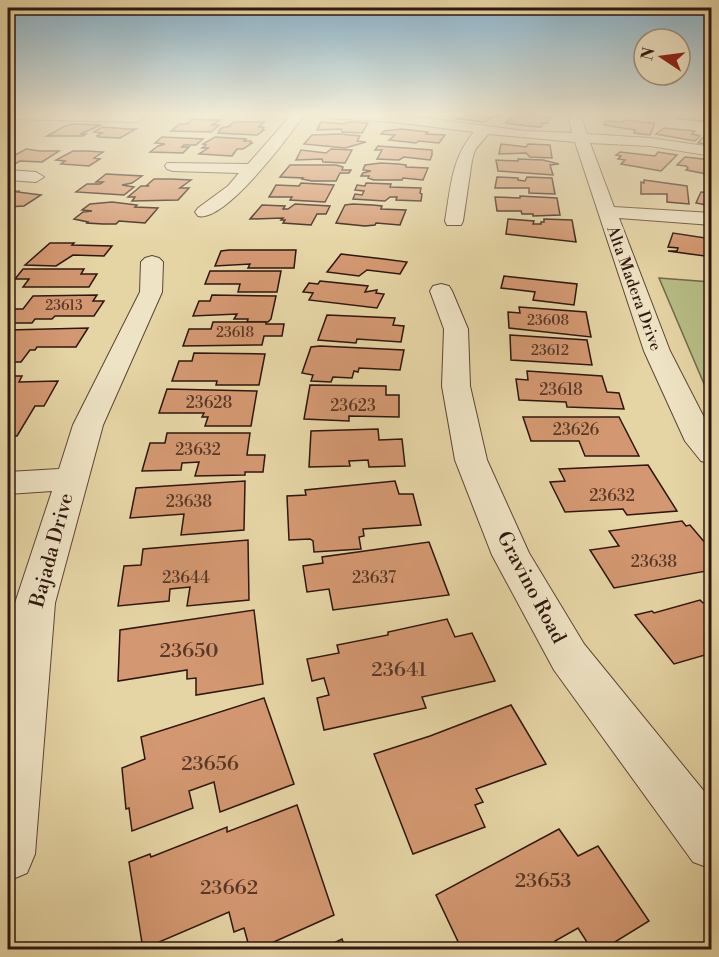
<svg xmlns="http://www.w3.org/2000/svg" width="719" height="957" font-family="'Libre Bodoni',serif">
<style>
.green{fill:#b6bc85;stroke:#726a4a;stroke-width:1.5}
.building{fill:#d39871;stroke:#2f170e;stroke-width:1.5}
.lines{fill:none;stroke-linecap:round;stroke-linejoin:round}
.minor-casing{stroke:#5c4634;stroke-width:2}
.minor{fill:#eee3c4;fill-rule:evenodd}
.labels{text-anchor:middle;stroke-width:6;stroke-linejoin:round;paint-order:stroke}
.far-number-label{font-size:14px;fill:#583727}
.far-street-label{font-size:16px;fill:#2f170e;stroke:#eee3c4}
.number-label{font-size:16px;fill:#583727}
.street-label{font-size:20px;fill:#2f170e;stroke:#eee3c4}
.near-number-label{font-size:20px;fill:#583727}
</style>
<rect width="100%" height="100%" fill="#e5d4a4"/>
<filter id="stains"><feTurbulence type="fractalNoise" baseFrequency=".00333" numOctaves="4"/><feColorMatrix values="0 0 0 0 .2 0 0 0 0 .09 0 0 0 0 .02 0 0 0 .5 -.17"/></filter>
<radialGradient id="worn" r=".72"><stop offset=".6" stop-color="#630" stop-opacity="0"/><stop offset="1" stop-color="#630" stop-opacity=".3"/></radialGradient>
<polygon class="green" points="659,278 711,282 711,397 707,391"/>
<g class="building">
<polygon points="470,114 504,114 498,117 487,116 485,117 491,118 485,122 458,119"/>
<polygon points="512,114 515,114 551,117 548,123 541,123 543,123 541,127 527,126 506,123 508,120 514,120 508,120"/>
<polygon points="683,114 712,115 712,122 679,119 681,118 677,118"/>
<polygon points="192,119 207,120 220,120 212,125 219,125 211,132 171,131 180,124 187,124"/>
<polygon points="624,120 654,123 654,126 650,135 634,133 635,130 604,125 606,121 623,122"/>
<polygon points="234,122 264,122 259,127 264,127 262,130 264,130 257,135 218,133 221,128 231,126 229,126"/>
<polygon points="321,122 344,124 348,122 368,123 362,133 342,132 341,129 317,130"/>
<polygon points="74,124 101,125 80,134 86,134 83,136 47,136 65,126"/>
<polygon points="102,127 129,129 136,129 120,138 98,137 97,136 102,133 94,132"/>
<polygon points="664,128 695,131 692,134 700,136 695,141 656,134"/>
<polygon points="402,129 428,132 426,134 445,135 439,143 419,141 416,143 389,140 395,135 381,134 384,131"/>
<polygon points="710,131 712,145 698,143 702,138 706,138 704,137"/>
<polygon points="340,134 360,136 357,141 366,142 345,148 304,144 312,135"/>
<polygon points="162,137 203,139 196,145 184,145 182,147 189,147 183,153 150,152 158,146 165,144 155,143"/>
<polygon points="215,137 246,139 244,141 251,141 250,143 252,143 243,149 237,149 232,156 199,154 208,148 202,148 206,145 203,144"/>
<polygon points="501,144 526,147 528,144 550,145 552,158 530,157 526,153 499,154"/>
<polygon points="378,146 432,150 432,155 430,160 404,157 399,160 377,159 382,150 375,150"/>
<polygon points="26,149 40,151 59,151 42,162 20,161 13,165 8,165 8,159"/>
<polygon points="331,149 352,150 345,163 323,162 322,159 296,160 301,150 326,153"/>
<polygon points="73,151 87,151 103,152 94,158 100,159 89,166 61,164 65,161 56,160"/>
<polygon points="620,152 655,156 658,152 677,155 661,171 621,164 625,160 618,159 621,156 616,155"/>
<polygon points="685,157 712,160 712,175 686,170 688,168 686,166 677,165"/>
<polygon points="518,159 543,160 559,164 550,165 553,175 498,171 496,160 518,161"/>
<polygon points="381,163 398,164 406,165 406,167 428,168 423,180 403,178 402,180 374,180 368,178 369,176 361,176 363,173 371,171 363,170 365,165"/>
<polygon points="290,165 336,165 343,167 342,170 351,170 349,173 340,173 336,181 312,181 302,179 303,178 280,177"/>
<polygon points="106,174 142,176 132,183 122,185 134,187 124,195 76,192 87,184 100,184 103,182 96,182"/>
<polygon points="497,177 518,178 518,180 525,181 527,177 552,178 555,194 529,193 529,188 495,188"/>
<polygon points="154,179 171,179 191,180 180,188 189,188 178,200 132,201 135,197 128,197 141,186 149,186 147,185"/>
<polygon points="644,180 687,186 689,204 667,202 667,194 641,194 641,182 644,183"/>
<polygon points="301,183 334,185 325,202 290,200 292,197 269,197 276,185 299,186"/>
<polygon points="366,183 391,184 390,187 421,188 420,193 422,194 421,201 396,200 397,197 390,197 385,201 353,199 355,194 362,195 364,191 355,190 357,185 365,186"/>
<polygon points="20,191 18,192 41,195 24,206 8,207 8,192"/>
<polygon points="701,192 712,193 712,206 696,203"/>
<polygon points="520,196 557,198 560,215 533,216 533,214 522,214 521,211 497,211 495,197 520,198"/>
<polygon points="112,202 137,205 135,207 158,208 145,223 119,221 116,224 103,224 87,223 88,222 74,219 83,212 92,211 82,210 90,204"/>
<polygon points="295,204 330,206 326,214 317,214 311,225 283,223 285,220 281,220 283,218 250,219 262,205 285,206 283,209 288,209"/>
<polygon points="353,204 373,205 382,206 381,209 406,210 400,225 376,223 375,225 365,226 336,223 345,205"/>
<polygon points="508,219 534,221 533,224 541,224 541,222 544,222 544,219 572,220 576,242 506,234"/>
<polygon points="707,232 712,232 712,257 668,251 677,251 678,248 668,247 673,233 705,238"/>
<polygon points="50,243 74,243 72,245 112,246 104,256 73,255 56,266 25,265"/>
<polygon points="229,250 296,250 294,268 248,268 250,264 215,266 221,251"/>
<polygon points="341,254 384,259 407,262 400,274 367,270 359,276 327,272"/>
<polygon points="23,269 84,269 81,274 97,274 89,287 23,287 29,279 15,279"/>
<polygon points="210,271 281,271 277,292 238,292 240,284 205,284"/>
<polygon points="504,276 577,284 574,305 533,300 535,292 501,288"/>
<polygon points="320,281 368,286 365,292 377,290 376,293 384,294 377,308 309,300 313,293 303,292 309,283 318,284"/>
<polygon points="97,295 93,301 104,301 94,316 55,316 52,319 35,319 32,323 8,323 8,313 11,309 23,309 33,296"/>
<polygon points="212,295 276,296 271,319 268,322 247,322 248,319 234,319 237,314 193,316 199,301 210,301"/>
<polygon points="519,307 586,312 591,337 509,328 508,312 520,313"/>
<polygon points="327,315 395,318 393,325 404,326 401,342 357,339 356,343 318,340"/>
<polygon points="213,322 266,322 266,324 284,324 282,336 264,336 262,345 183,346 189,329 211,329"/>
<polygon points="88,328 76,347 37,347 35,350 30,350 21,362 8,362 8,330"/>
<polygon points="510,335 587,340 592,365 511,360"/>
<polygon points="320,346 404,350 400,370 359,368 358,372 354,371 352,378 333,377 331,382 311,381 313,375 302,373 311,347"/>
<polygon points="194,353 265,354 259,385 216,385 217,381 172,381 179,361 192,361"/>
<polygon points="527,371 602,376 607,392 619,393 624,409 567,407 566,402 519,400 516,379 528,380"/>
<polygon points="14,376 22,376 19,382 58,381 44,406 35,406 17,436 8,436 8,382"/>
<polygon points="310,385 386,386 386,395 399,395 399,417 349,416 349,421 304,419"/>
<polygon points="167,389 257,391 251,426 205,426 208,417 202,417 204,413 159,413"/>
<polygon points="523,417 619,417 639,456 585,456 579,441 531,441"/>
<polygon points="378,429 379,440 402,439 405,466 369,467 368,460 349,461 350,466 309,467 311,431"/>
<polygon points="167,433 250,433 247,455 265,455 263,472 245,472 245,475 195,476 199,462 182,463 181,470 142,471 150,443 165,443"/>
<polygon points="648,465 677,511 627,515 623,509 565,512 550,482 565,481 559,469"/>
<polygon points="245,481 244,530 181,535 184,514 130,518 136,488"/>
<polygon points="395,481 399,494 413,494 421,525 363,529 364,536 359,537 361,549 314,552 313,541 310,539 289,540 287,496 306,495 305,490"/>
<polygon points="682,521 686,526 690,525 712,551 712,570 614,588 590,550 619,546 609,531"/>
<polygon points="248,540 249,600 187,606 190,587 170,589 169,601 118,606 124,566 141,565 143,549"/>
<polygon points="429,542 449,595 333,610 329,589 307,592 303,566 323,563 322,557"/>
<polygon points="700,600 703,603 712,600 712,653 674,664 635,615 652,611 654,613"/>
<polygon points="254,610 263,684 196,695 196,678 187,679 187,670 118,681 120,630"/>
<polygon points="447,619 455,637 472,633 495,681 422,697 426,708 324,730 317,698 329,695 324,678 312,681 307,659 339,653 337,645 388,635 388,632"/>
<polygon points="264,698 294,784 220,812 214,782 189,791 193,808 132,831 129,808 126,809 122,768 145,759 141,737"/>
<polygon points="511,705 546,764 476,789 483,802 475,805 485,827 413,854 374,754 430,736"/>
<polygon points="297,805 334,915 256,950 250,950 244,928 234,932 229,912 143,949 129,862 150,854 151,857 227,827 227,832"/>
<polygon points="559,829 578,856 598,846 649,921 602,950 592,950 578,928 555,941 560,950 462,950 436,895"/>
<polygon points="342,939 346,950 319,950"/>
</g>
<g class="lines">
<g class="minor-casing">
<g id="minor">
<polygon points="8,114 137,114 144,118 137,122 8,119"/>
<path d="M292 114H305C289 136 225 223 198 216L195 212 198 208 228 186 239 173 173 171 167 169 165 166 167 163 248 164Z"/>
<path d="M323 114H394L526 131 572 133 568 114H580L587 134 650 138 712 147V156L650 146 590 143 614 207 712 213V225L619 218 670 351 712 433V464L701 461 685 441 644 351 575 142 488 134 475 150 472 160 463 221 461 225H447L445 221C451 187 451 159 474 132L394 122 329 118Z"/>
<polygon points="8,170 36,172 44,177 36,182 8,180"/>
<polygon points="152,256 159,258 163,262 162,292 103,425 55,603 35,854 27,873 8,881 8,659 15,603 52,491 8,494 8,472 59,469 73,425 140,292 141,262 145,258"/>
<polygon points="441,284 449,286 452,291 468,329 470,386 487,460 529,553 584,644 712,801 712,869 693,862 554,670 492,555 455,460 442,386 444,329 430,291 433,286"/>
</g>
</g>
<use href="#minor" class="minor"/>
</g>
<linearGradient id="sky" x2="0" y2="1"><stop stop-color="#87b5d0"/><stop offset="0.46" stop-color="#f3ecd6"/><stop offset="1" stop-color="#f3ecd6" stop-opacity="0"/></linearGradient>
<rect width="719" height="248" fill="url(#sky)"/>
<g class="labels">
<g class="far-number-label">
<text x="64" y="310">23613</text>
<text x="548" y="325">23608</text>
<text x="235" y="337">23618</text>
<text x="550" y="355">23612</text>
</g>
<g class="far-street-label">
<text transform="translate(635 288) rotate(70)" y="6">Alta Madera Drive</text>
</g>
<g class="number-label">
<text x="561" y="395">23618</text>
<text x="209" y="408">23628</text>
<text x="353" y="411">23623</text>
<text x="576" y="435">23626</text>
<text x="198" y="455">23632</text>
<text x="612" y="501">23632</text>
<text x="189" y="507">23638</text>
<text x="654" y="567">23638</text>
<text x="186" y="583">23644</text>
<text x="374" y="583">23637</text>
</g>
<g class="street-label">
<text transform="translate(51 550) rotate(-75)" y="7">Bajada Drive</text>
<text transform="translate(532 587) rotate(62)" y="7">Gravino Road</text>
</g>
<g class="near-number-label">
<text x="189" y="657">23650</text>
<text x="399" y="676">23641</text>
<text x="210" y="770">23656</text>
<text x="543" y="887">23653</text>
<text x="229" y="894">23662</text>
</g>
</g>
<rect width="719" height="957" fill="none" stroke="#e5d4a4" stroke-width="30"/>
<rect x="9" y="9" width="701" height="939" fill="none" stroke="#2f170e" stroke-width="3"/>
<rect x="15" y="15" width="689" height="927" fill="none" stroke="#2f170e" stroke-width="1.5"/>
<g transform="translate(662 57) rotate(283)"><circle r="28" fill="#eee3c4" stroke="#a2917b" stroke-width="1.5"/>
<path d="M0-4.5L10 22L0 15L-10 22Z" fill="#8f2418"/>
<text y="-9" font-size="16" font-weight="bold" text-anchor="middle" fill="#2f170e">N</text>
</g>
<rect width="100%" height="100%" filter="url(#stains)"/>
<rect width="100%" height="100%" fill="url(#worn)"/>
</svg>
